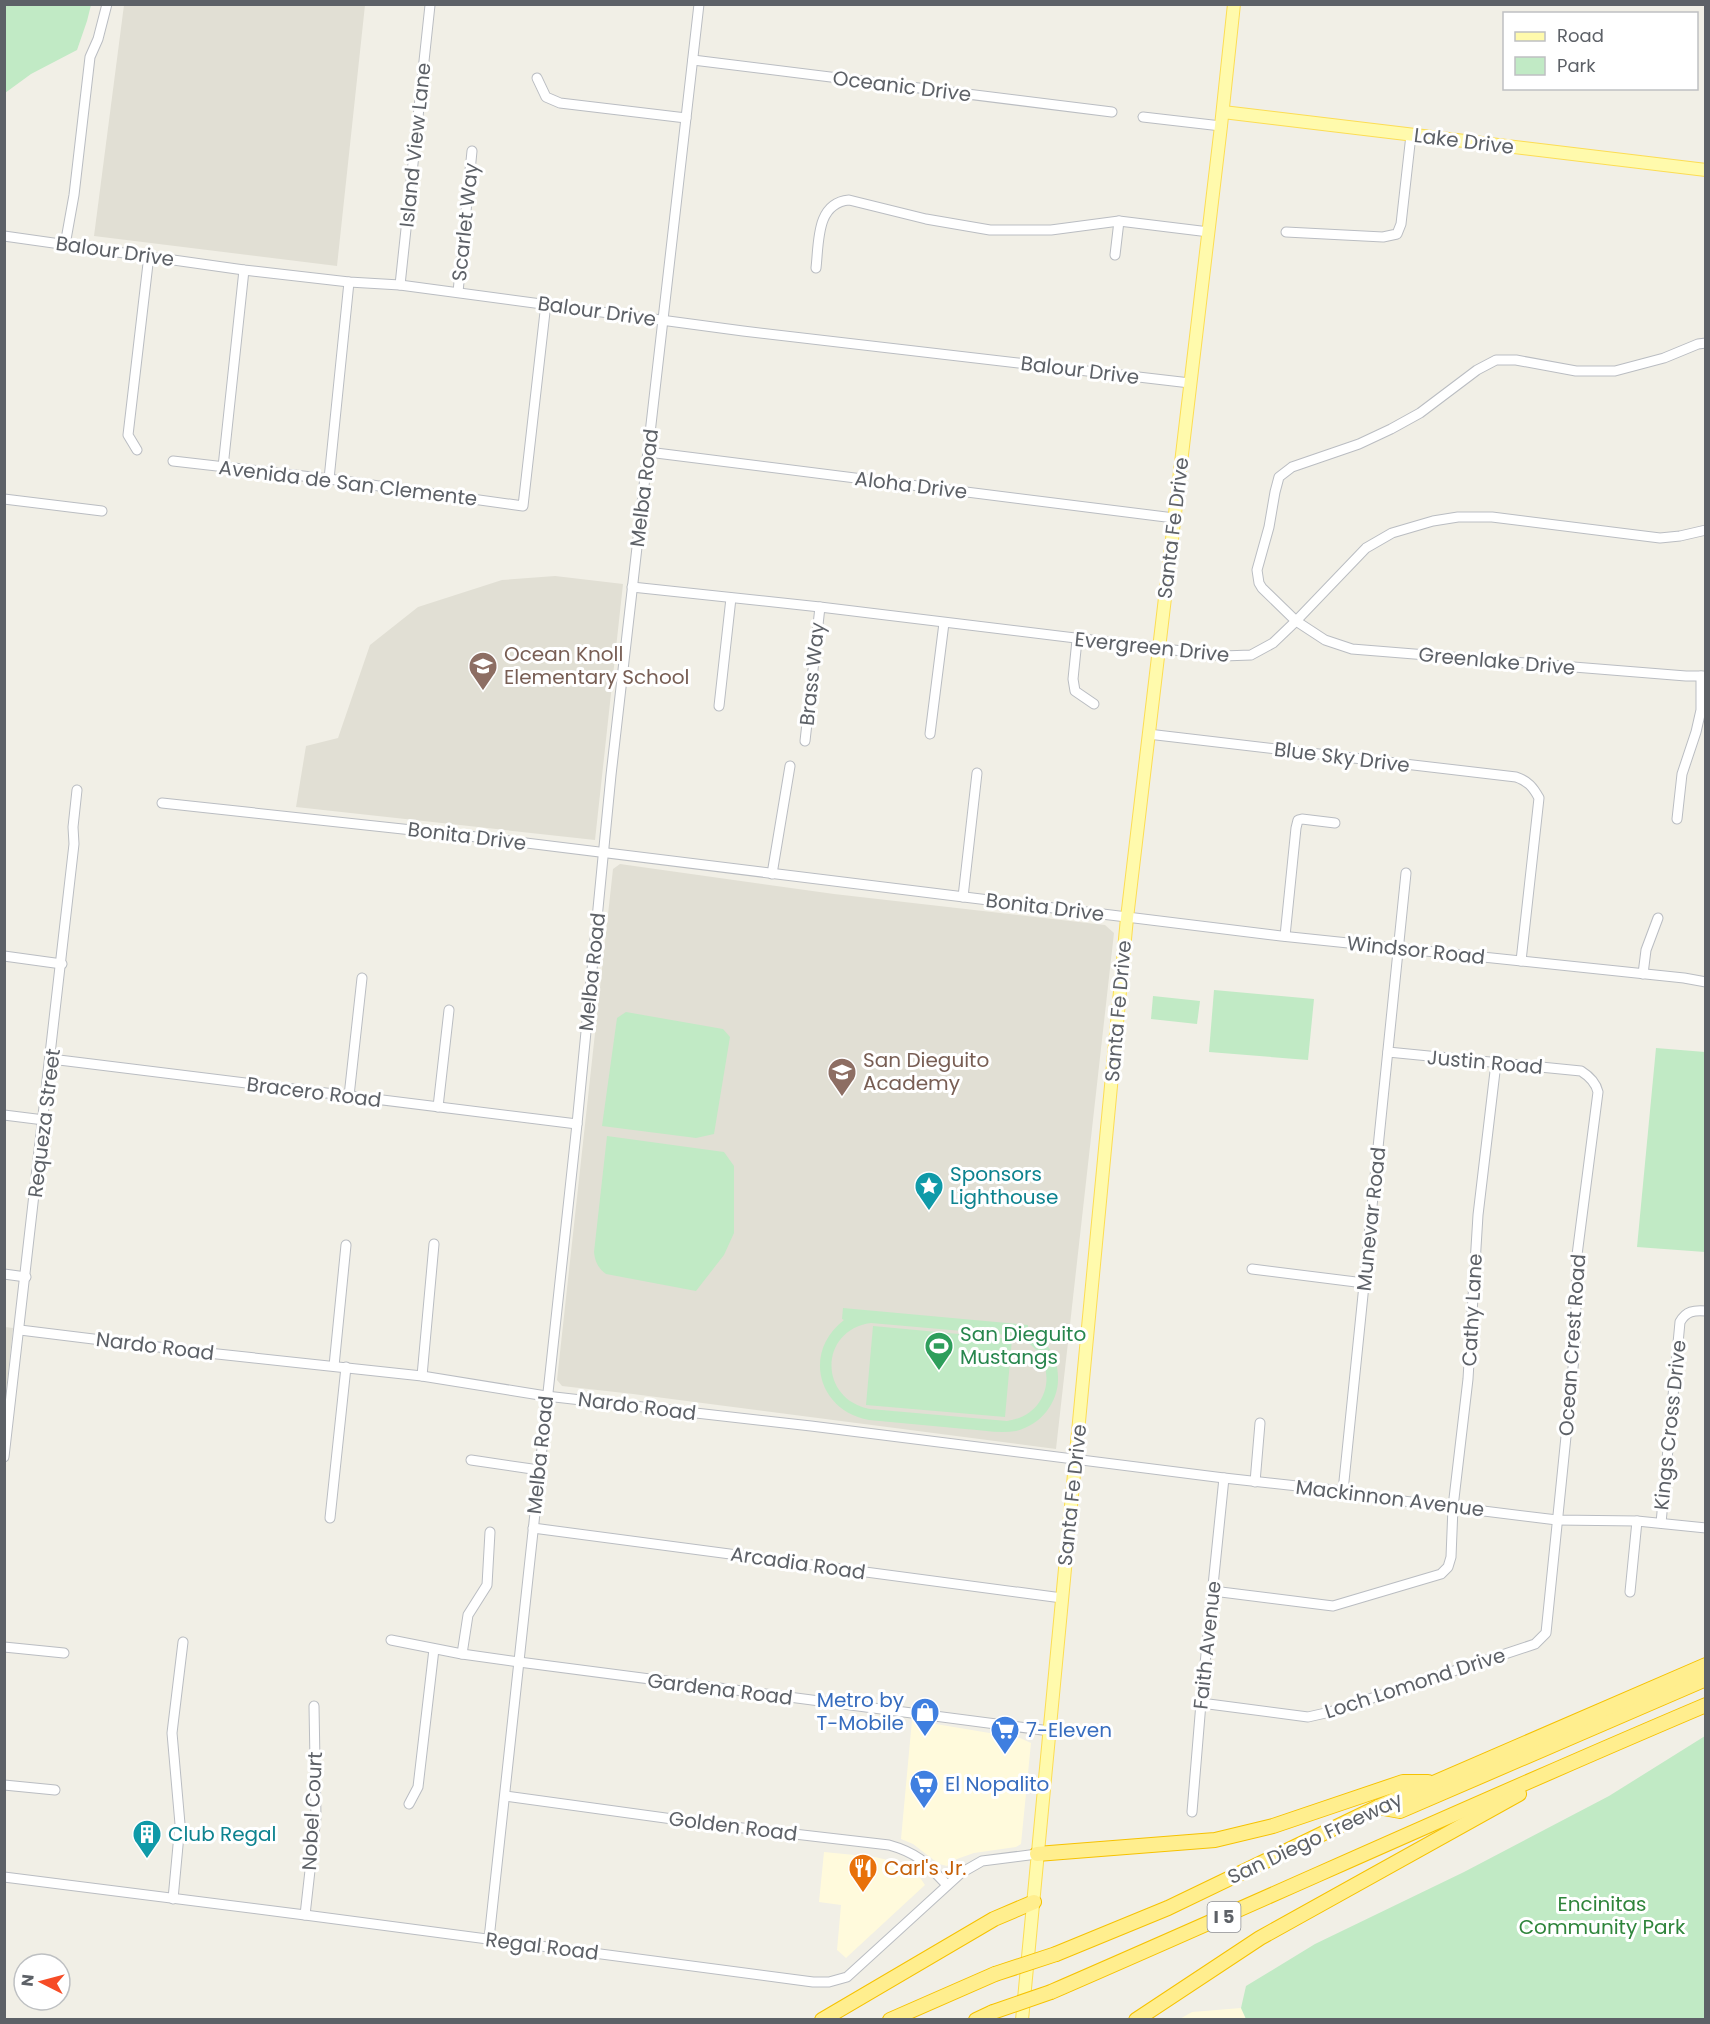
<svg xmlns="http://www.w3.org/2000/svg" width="1710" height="2024" font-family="Poppins,sans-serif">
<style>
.commercial{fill:#fffadc}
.education{fill:#e1dfd4}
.green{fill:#c1eac5;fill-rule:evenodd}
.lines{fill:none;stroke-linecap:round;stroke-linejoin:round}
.minor-casing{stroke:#babdc2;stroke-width:11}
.major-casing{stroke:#fcdd54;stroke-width:14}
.highway-casing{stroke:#f6c200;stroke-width:16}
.minor{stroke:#fff;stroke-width:9}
.major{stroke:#fffaac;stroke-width:12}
.highway{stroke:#ffee8e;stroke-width:14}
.highway-bridge-casing{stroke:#f6c200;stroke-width:16;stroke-linecap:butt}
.highway-bridge{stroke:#ffee8e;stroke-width:14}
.labels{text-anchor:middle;stroke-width:6;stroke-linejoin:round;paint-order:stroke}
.shield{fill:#fff;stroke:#8e9095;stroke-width:1.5}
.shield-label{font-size:18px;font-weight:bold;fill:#5d6167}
.street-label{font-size:20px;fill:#5d6167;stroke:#fff}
.education-label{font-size:20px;fill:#785e54;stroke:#fff;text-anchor:start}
.culture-label{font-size:20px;fill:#0d838f;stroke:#fff;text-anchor:start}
.leisure-label{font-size:20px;fill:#27864d;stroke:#fff;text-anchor:start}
.shop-label{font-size:20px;fill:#366cbe;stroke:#fff;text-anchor:start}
.food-label{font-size:20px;fill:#c56008;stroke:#fff;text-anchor:start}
.park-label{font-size:20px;fill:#2f853b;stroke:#fff}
</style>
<rect width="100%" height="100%" fill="#f1efe6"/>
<g class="commercial">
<polygon points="912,1720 1020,1738 1031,1743 1021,1844 1016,1847 974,1853 957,1859 947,1866 939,1864 913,1844 901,1839"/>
<polygon points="824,1852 875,1857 896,1862 919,1876 925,1885 846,1958 837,1950 841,1905 819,1902"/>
<polygon points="1241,2008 1246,2019 1178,2020 1192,2012"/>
</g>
<g class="education">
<polygon points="124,5 365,5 337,266 94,236"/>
<polygon points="555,576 623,584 595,840 296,807 306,746 338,738 370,645 418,607 502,580"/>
<polygon points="620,864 834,894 1105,925 1114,933 1056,1449 633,1394 562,1386 557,1380 613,869"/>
<polygon points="5,1327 13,1328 5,1401 4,1327"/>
</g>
<g class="green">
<polygon points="5,4 91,5 87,21 77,50 31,74 5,93"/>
<polygon points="1214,990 1314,999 1308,1060 1209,1052"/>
<polygon points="1153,996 1200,1001 1197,1024 1151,1019"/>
<polygon points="626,1012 723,1029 730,1037 714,1134 696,1138 602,1126 617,1018"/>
<polygon points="1656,1048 1705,1052 1705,1252 1637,1247"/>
<path d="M607 1136 724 1152 734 1166V1233L724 1255 696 1291 606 1274C598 1268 595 1262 594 1252Z"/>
<path d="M843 1308 1028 1325V1329C1046 1339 1058 1356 1058 1377 1059 1402 1041 1425 1016 1431 1000 1434 982 1430 965 1429 933 1426 901 1423 869 1420 818 1411 802 1352 844 1320L842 1319ZM871 1323 1008 1335C1060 1344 1059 1414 1007 1421L870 1409C818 1399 819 1330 871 1323Z"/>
<polygon points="873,1326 1012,1339 1005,1417 866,1405"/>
<polygon points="1705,1736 1705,2019 1246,2019 1241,2008 1246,1986 1315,1944 1464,1872 1609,1796"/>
</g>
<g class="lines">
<g class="minor-casing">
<g id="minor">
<polyline points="693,60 1112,112"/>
<polyline points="537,78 546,97 560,103 686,118"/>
<polyline points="1143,117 1221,126"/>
<polyline points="1286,232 1383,237 1397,234 1401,224 1411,135"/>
<polyline points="4,236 244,270 349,282 400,285 743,331 1190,383"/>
<polyline points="65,245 74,195 90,57 98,39 107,4"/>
<polyline points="1115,255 1119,221"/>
<path d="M816 268C819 242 816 203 849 200L926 219 990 230H1051L1119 221 1209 232"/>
<polyline points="400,285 430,5"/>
<polyline points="458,292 472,151"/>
<polyline points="1706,343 1698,344 1664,358 1615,371 1576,371 1516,360 1496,360 1477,370 1420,413 1391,429 1359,444 1292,467 1279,477 1275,492 1269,527 1257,570 1259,583 1262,588 1296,621 1325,640 1352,649 1686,676 1706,676"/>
<polyline points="137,450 128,435 149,255"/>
<polyline points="648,452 1174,518"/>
<polyline points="173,461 329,479 523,506 546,303"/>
<polyline points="223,467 244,270"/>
<polyline points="329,479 349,282"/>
<polyline points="4,499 102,511"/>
<polyline points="632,587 820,607 1223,656 1251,655 1273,643 1296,621 1366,548 1392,533 1433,521 1458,517 1492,517 1660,538 1680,536 1706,530"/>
<polyline points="1077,640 1073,679 1075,691 1094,704"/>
<polyline points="719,706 731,598"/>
<polyline points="930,734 944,623"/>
<path d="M1148 734 1516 777C1528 781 1533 787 1539 798L1521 961"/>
<polyline points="805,741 820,607"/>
<polyline points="162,803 477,837 1281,936 1684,978 1706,982"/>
<polyline points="1677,819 1682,774 1696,732 1701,710 1701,676"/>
<polyline points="772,874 790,766"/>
<polyline points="963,897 977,773"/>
<polyline points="1285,936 1296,828 1298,820 1302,819 1335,823"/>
<polyline points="4,956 62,964"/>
<polyline points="1643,974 1646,950 1658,918"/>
<polyline points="51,1059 577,1124"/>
<polyline points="349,1096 362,978"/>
<polyline points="438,1107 449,1010"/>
<polyline points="4,1115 44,1120"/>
<polyline points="1252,1269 1364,1283"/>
<polyline points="4,1274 26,1277"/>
<polyline points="20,1330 199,1352 422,1376 546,1396 811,1426 1224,1478 1343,1491 1395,1500 1557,1520 1637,1521 1706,1528"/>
<polyline points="334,1366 346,1245"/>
<polyline points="422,1376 434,1244"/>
<polyline points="4,1457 74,844 73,827 77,790"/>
<polyline points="471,1460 539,1470"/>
<polyline points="1255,1482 1260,1423"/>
<polyline points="1343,1491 1406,873"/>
<polyline points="330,1518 346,1367"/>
<path d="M1661 1523 1680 1322C1686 1311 1694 1310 1706 1311"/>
<polyline points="533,1528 1062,1598"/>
<polyline points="1213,1591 1333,1606 1441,1574 1448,1567 1451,1557 1453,1507 1468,1379 1478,1215 1496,1063"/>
<polyline points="1630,1592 1637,1521"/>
<polyline points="391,1640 462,1654 519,1662 1050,1731"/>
<polyline points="4,1647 64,1653"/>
<polyline points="462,1654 468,1615 487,1585 490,1532"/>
<path d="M1201 1703 1308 1717 1330 1712 1535 1644 1546 1633 1575 1348 1577 1255 1598 1092C1596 1083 1589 1076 1581 1071L1388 1052"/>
<polyline points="4,1785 55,1790"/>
<path d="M505 1796 709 1824 889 1845C918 1853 927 1864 947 1885"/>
<polyline points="409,1804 418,1787 434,1649"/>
<polyline points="1192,1812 1201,1703 1224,1478"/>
<polyline points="4,1877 305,1915 813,1982 829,1982 847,1977 961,1873 982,1861 1037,1854"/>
<polyline points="173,1899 180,1824 172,1733 183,1642"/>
<polyline points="305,1915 316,1817 314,1706"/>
<polyline points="489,1939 577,1124 611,775 699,4"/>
</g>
</g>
<g class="major-casing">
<g id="major">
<polyline points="1223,112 1706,170"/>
<polyline points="1022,2020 1127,918 1221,126 1234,4"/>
</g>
</g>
<g class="highway-casing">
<g id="highway">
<polyline points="1378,1807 1400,1811 1706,1679"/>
<polyline points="1037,1854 1215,1840 1273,1826 1403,1782 1428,1782"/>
<polyline points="1056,1954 1168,1908 1378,1807 1706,1665"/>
<path d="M1051 1992C1270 1897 1486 1798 1706 1705"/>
<polyline points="822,2020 994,1919 1034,1902"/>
<polyline points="890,2020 995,1974"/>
<polyline points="976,2020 993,2012"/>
<polyline points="1136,2020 1260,1938 1519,1794"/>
</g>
</g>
<use href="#minor" class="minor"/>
<use href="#major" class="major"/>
<use href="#highway" class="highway"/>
<g class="highway-bridge-casing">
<g id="highway-bridge">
<polyline points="995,1974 1056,1954"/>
<polyline points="993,2012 1051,1992"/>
</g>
</g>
<use href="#highway-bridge" class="highway-bridge"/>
</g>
<defs>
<g id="school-pin" transform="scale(1.5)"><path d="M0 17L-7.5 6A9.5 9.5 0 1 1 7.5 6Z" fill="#8d6e63" stroke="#fff"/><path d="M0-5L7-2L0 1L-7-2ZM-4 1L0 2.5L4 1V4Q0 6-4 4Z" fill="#fff"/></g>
<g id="sight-pin" transform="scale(1.5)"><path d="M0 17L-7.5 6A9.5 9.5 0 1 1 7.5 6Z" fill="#0f9aa8" stroke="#fff"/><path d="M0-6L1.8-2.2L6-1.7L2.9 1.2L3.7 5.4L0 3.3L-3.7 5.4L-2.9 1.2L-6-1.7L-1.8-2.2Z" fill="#fff"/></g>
<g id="stadium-pin" transform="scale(1.5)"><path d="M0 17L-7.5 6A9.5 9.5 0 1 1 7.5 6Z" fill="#2e9e5b" stroke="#fff"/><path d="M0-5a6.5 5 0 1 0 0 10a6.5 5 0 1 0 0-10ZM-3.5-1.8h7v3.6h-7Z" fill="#fff"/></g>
<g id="shop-pin" transform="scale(1.5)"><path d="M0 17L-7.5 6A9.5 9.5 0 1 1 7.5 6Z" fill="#3f7fe0" stroke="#fff"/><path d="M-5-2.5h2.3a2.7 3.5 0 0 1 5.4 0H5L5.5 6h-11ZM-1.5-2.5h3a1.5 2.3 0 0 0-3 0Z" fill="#fff"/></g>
<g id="supermarket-pin" transform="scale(1.5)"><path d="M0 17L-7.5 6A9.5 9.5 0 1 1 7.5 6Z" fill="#3f7fe0" stroke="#fff"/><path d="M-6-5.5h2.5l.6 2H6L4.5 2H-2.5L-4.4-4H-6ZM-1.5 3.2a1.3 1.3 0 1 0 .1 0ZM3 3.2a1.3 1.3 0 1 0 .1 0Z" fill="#fff"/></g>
<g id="building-pin" transform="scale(1.5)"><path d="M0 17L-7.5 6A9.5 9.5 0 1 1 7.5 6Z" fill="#0f9aa8" stroke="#fff"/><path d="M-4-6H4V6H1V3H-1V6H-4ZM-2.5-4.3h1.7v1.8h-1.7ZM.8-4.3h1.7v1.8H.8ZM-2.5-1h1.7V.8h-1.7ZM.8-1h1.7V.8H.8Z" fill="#fff"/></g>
<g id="restaurant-pin" transform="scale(1.5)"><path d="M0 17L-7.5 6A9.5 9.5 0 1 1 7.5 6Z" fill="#e8710a" stroke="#fff"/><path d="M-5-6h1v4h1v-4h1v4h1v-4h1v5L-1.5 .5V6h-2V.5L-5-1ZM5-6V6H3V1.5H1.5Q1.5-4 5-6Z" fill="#fff"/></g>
</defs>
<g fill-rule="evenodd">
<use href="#school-pin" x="483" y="666"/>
<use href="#school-pin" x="842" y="1072"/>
<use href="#sight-pin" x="929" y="1186"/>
<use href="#stadium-pin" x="939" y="1346"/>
<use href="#shop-pin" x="925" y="1712"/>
<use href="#supermarket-pin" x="1005" y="1730"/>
<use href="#supermarket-pin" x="924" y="1784"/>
<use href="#building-pin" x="147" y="1834"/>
<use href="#restaurant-pin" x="863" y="1868"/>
</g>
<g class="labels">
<rect class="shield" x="1207.5" y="1902" width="33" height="30" rx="4.5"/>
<g class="shield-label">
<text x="1224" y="1923">I 5</text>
</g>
<g class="street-label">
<text transform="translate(902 86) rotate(7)" y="7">Oceanic Drive</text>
<text transform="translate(1464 141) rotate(7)" y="7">Lake Drive</text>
<text transform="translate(415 145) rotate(-84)" y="7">Island View Lane</text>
<text transform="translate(465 222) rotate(-84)" y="7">Scarlet Way</text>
<text transform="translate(115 251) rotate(8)" y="7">Balour Drive</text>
<text transform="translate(597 311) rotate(8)" y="7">Balour Drive</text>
<text transform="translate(1080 370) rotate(7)" y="7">Balour Drive</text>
<text transform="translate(348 483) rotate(7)" y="7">Avenida de San Clemente</text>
<text transform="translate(911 485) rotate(7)" y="7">Aloha Drive</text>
<text transform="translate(644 488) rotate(-83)" y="7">Melba Road</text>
<text transform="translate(1173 528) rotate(-83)" y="7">Santa Fe Drive</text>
<text transform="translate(1152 647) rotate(6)" y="7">Evergreen Drive</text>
<text transform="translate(1497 661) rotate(5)" y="7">Greenlake Drive</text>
<text transform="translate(812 674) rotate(-84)" y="7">Brass Way</text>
<text transform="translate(1342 757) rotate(7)" y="7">Blue Sky Drive</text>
<text transform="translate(467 836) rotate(7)" y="7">Bonita Drive</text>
<text transform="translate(1045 907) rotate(7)" y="7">Bonita Drive</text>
<text transform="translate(1416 950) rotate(6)" y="7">Windsor Road</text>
<text transform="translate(592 972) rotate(-84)" y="7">Melba Road</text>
<text transform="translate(1118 1011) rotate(-85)" y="7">Santa Fe Drive</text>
<text transform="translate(1485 1062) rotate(5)" y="7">Justin Road</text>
<text transform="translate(314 1092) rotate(7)" y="7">Bracero Road</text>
<text transform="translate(44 1123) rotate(-83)" y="7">Requeza Street</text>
<text transform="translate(1371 1219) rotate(-84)" y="7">Munevar Road</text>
<text transform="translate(1472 1310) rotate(-87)" y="7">Cathy Lane</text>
<text transform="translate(1572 1345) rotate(-86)" y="7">Ocean Crest Road</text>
<text transform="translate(155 1346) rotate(7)" y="7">Nardo Road</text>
<text transform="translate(637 1406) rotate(7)" y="7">Nardo Road</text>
<text transform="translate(1670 1425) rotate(-84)" y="7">Kings Cross Drive</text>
<text transform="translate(540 1455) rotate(-84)" y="7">Melba Road</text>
<text transform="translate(1072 1495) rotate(-84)" y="7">Santa Fe Drive</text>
<text transform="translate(1390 1498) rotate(7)" y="7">Mackinnon Avenue</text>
<text transform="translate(798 1563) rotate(8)" y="7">Arcadia Road</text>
<text transform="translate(1207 1645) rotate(-84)" y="7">Faith Avenue</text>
<text transform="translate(1415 1683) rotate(-18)" y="7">Loch Lomond Drive</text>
<text transform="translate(720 1689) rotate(7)" y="7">Gardena Road</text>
<text transform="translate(312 1811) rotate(-87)" y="7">Nobel Court</text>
<text transform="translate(733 1826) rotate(7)" y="7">Golden Road</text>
<text transform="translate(1315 1838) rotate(-25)" y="7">San Diego Freeway</text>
<text transform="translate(542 1946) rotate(7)" y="7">Regal Road</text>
</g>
<g class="education-label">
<text x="504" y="661">Ocean Knoll<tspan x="504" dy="23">Elementary School</tspan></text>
<text x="863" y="1067">San Dieguito<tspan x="863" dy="23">Academy</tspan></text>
</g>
<g class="culture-label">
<text x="950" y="1181">Sponsors<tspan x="950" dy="23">Lighthouse</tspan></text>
<text x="168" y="1841">Club Regal</text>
</g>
<g class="leisure-label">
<text x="960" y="1341">San Dieguito<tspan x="960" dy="23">Mustangs</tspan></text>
</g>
<g class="shop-label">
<text x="904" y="1707" text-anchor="end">Metro by<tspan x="904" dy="23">T-Mobile</tspan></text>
<text x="1026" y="1737">7-Eleven</text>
<text x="945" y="1791">El Nopalito</text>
</g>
<g class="food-label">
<text x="884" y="1875">Carl's Jr.</text>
</g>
<g class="park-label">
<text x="1602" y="1911">Encinitas<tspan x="1602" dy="23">Community Park</tspan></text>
</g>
</g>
<rect width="1710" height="2024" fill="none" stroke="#5d6167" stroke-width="12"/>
<rect x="1503" y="12" width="195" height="78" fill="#ffffff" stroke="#bec0c2" stroke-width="1.5"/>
<rect x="1515" y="32" width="30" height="9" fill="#fffaac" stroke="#bec0c2" stroke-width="1.5"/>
<text x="1557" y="42" font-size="18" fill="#5d6167">Road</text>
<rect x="1515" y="57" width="30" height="18" fill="#c1eac5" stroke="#bec0c2" stroke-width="1.5"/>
<text x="1557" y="72" font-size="18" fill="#5d6167">Park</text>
<g transform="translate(42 1982) rotate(276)"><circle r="28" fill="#ffffff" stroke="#bec0c2" stroke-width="1.5"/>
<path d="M0-4.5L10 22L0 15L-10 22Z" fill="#f64c26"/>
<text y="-9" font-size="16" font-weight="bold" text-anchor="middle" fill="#5d6167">N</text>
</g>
</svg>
